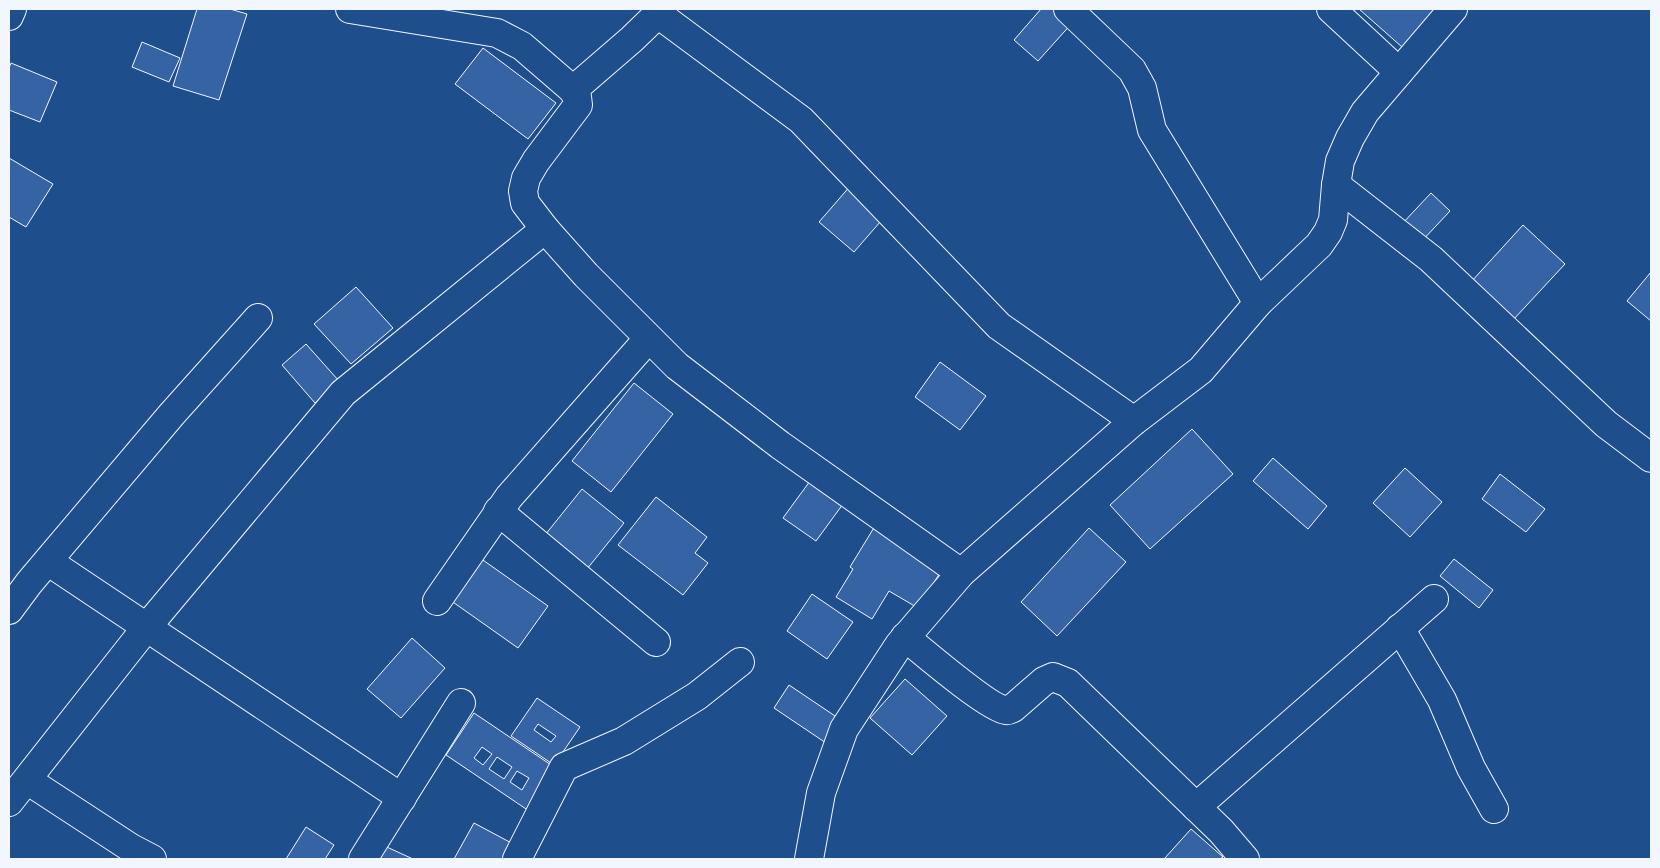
<svg xmlns="http://www.w3.org/2000/svg" width="1660" height="868" font-family="Karla,sans-serif">
<style>
.building{fill:#3563a3;stroke:#f2f6ff;fill-rule:evenodd}
.lines{fill:none;stroke-linecap:round;stroke-linejoin:round}
.minor-casing{stroke:#f2f6ff;stroke-width:30}
.minor{stroke:#1f4e8c;stroke-width:28}
</style>
<rect width="100%" height="100%" fill="#1f4e8c"/>
<g class="building">
<polygon points="197,9 230,9 247,14 219,100 173,86"/>
<polygon points="1041,9 1058,9 1073,22 1038,61 1014,40"/>
<polygon points="1359,9 1437,9 1402,47"/>
<polygon points="142,42 180,58 169,82 132,67"/>
<polygon points="483,48 556,103 528,139 455,84"/>
<polygon points="11,63 57,82 40,122 9,110 9,68"/>
<polygon points="9,158 53,184 26,227 9,217"/>
<polygon points="852,184 887,214 854,252 819,222"/>
<polygon points="1431,193 1450,211 1420,243 1401,225"/>
<polygon points="1523,225 1565,264 1513,320 1471,282"/>
<polygon points="1651,272 1651,321 1627,301"/>
<polygon points="356,287 393,328 351,364 314,324"/>
<polygon points="306,344 339,381 315,403 282,365"/>
<polygon points="940,362 986,396 960,430 915,397"/>
<polygon points="634,383 673,414 611,492 572,461"/>
<polygon points="1192,429 1233,474 1150,549 1110,505"/>
<polygon points="1273,458 1327,506 1308,529 1253,481"/>
<polygon points="1405,468 1442,502 1410,537 1373,503"/>
<polygon points="1500,474 1545,509 1526,532 1482,499"/>
<polygon points="810,481 843,504 816,541 783,518"/>
<polygon points="582,489 624,523 587,569 545,535"/>
<polygon points="656,497 707,537 695,553 708,563 683,595 618,545"/>
<polygon points="875,526 943,568 918,608 889,591 872,619 836,597 853,569 850,567"/>
<polygon points="1089,528 1126,562 1057,636 1021,602"/>
<polygon points="480,558 548,606 518,648 450,600"/>
<polygon points="1454,559 1493,590 1479,608 1440,576"/>
<polygon points="812,594 853,622 827,659 787,631"/>
<polygon points="412,638 445,668 401,718 367,689"/>
<polygon points="905,679 947,716 912,755 870,718"/>
<polygon points="789,685 844,722 829,745 774,708"/>
<path d="M537 698 580 727 554 765 511 736ZM538 724 556 736 551 742 534 730Z"/>
<path d="M474 713 560 771 532 813 446 755ZM482 747 492 754 483 765 474 758ZM497 757 512 767 504 779 489 769ZM517 771 529 778 522 790 510 782Z"/>
<polygon points="474,823 517,846 510,859 454,859"/>
<polygon points="306,827 334,845 325,859 286,859"/>
<polygon points="1191,829 1223,857 1220,859 1164,859"/>
<polygon points="378,843 413,859 371,859"/>
</g>
<g class="lines">
<g class="minor-casing">
<g id="minor">
<polyline points="350,9 497,33 522,46 573,90 577,97 578,105 536,161 526,178 523,191 525,203 545,229 586,275 677,366 780,445 961,573"/>
<polyline points="1068,9 1132,70 1142,88 1152,130 1258,303"/>
<polyline points="1331,9 1399,72"/>
<polyline points="658,14 801,120 999,326 1134,421"/>
<polyline points="9,16 12,9"/>
<polyline points="573,90 632,39 663,9"/>
<polyline points="1336,185 1431,259 1606,424 1651,458"/>
<polyline points="498,511 656,642"/>
<polyline points="49,562 402,798"/>
<polyline points="437,601 509,497 648,339"/>
<polyline points="9,610 29,583 172,414 258,318"/>
<polyline points="1400,628 1442,700 1471,768 1494,809"/>
<path d="M905 637C922 651 990 709 1006 710 1008 711 1011 709 1013 708L1044 681 1053 677 1068 683 1221 831 1245 859"/>
<polyline points="27,780 131,848 152,859"/>
<polyline points="9,802 146,628 343,393 545,229"/>
<polyline points="1196,807 1434,599"/>
<polyline points="363,859 461,703"/>
<polyline points="517,859 564,767 624,741 697,696 740,662"/>
<polyline points="809,859 821,793 844,729 899,645 961,573 1134,421 1201,370 1258,303 1319,245 1328,232 1333,220 1336,185 1340,161 1350,138 1365,112 1453,9"/>
</g>
</g>
<use href="#minor" class="minor"/>
</g>
<rect width="1660" height="868" fill="none" stroke="#f2f6ff" stroke-width="20"/>
</svg>
